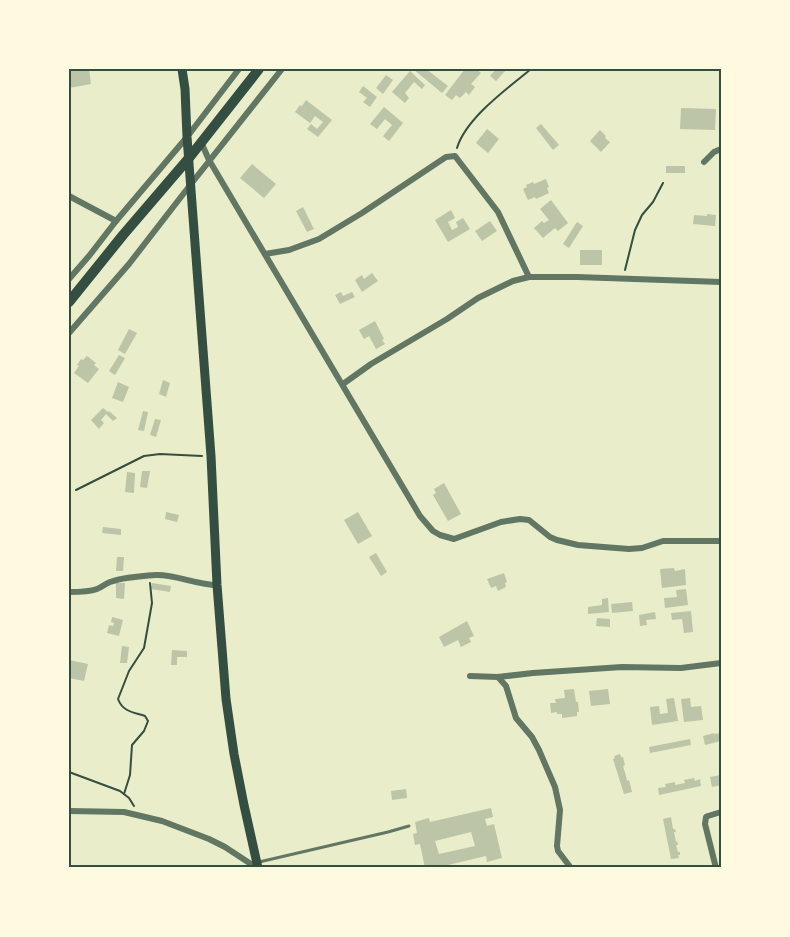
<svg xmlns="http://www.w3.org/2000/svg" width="790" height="937" font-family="Karla,sans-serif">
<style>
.building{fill:#bcc5a7;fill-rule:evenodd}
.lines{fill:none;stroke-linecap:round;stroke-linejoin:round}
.path{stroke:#344e41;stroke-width:2}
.service{stroke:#617663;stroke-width:3}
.minor{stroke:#617663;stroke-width:6}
.secondary{stroke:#344e41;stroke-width:9}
.primary{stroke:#344e41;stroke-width:10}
.neatline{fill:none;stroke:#344e41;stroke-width:2}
</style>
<rect width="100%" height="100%" fill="#e9edc9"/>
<g class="building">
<polygon points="75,69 89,69 91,84 69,88 69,71 75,70"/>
<polygon points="413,69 426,69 448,86 442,93"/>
<polygon points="465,69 476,69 481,73 471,84 475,87 469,95 466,92 460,98 456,95 452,100 445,95"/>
<polygon points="496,69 507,69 496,81 490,76"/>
<polygon points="410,71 425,85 422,89 414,82 405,93 409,98 405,103 392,92"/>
<polygon points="386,75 393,80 383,94 376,88"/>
<polygon points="363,86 377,97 370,107 363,102 367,98 359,92"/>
<polygon points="306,100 332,120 318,137 307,129 311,124 317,129 323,122 315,116 310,123 295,112 300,105 302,106"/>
<polygon points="384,107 403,123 389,141 383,136 392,125 385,119 377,129 370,124"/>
<polygon points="681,108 716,109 715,130 680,129"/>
<polygon points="541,124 559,145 553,150 536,128"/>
<polygon points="487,129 499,139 488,153 476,143"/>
<polygon points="600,130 606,136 605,138 610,142 601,152 590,141"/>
<polygon points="252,164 276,184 264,198 240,178"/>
<rect x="666" y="166" width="19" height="7"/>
<polygon points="546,179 549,187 547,188 549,193 536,199 535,197 528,200 523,189 527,187 526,185 533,182 534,184"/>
<polygon points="551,200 568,223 558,231 555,228 543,238 534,228 542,221 544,223 549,220 540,209"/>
<polygon points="303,207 314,229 307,232 296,211"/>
<polygon points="451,210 455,218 448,222 452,230 458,227 456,222 463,218 470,229 448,242 435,220"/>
<polygon points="707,214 716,215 715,226 693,224 694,215 707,216"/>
<polygon points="490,221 497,231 482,241 475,231"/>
<polygon points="577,222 583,226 569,248 563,244"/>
<rect x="580" y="250" width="22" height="15"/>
<polygon points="372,273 378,281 362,292 355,280 362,275 364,279"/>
<polygon points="341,292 343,296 352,292 355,297 340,304 335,295"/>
<polygon points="375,321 384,339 382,340 385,344 376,349 369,336 364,339 359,330"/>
<polygon points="129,329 137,333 125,354 118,350"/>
<polygon points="119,355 125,358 115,375 109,371"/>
<polygon points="87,356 96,363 94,365 99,369 88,383 74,373 79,366 77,365 81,359 83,360"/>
<polygon points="163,380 170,383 166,397 159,394"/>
<polygon points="118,382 129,387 123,402 112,398"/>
<polygon points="103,408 108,412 109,411 117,418 113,421 106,414 101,420 104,423 99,429 91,420"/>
<polygon points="143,411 148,412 144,431 138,430"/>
<polygon points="155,419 161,420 156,437 150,435"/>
<polygon points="142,471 150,471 147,488 140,487"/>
<polygon points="127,472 135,473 134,493 125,492"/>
<polygon points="444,483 461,514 448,521 433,495 436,493 434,489"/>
<polygon points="166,512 179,515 177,522 165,519"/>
<polygon points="358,512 372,536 358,544 344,520"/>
<polygon points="103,527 121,529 121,535 102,533"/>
<polygon points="376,553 387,572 381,576 369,557"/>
<polygon points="117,557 124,557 123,571 116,571"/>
<polygon points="674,568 675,571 685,569 686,585 662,588 660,569"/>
<polygon points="504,573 507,582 505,583 506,587 498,591 496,586 491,588 487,579"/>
<polygon points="116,583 125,583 124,599 116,598"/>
<polygon points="152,583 171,586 170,592 151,589"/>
<polygon points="686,589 688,605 665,608 664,598 677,597 676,590"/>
<polygon points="608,598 609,612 588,614 588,607 602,605 602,599"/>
<polygon points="632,602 633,611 612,613 611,604"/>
<polygon points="691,611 693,632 684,633 682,619 672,620 671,613"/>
<polygon points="655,612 656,619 646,620 647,625 640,626 639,615"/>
<polygon points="112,617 123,620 119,636 107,633 109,625 113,626 114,623 111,622"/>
<polygon points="597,618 610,619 610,627 596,626"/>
<polygon points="467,621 474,636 469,638 471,642 461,647 458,640 444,647 439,637"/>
<polygon points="122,646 129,647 127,663 120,663"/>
<polygon points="172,650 187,651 187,657 177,657 177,665 171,665"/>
<polygon points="69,660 88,664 84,681 69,678"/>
<polygon points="574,689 576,702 578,702 579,712 577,712 577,716 562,718 562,714 557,714 557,712 551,713 550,703 556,703 555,699 565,698 564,690"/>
<polygon points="608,689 610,704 591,706 589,691"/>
<polygon points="674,698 678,721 652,725 650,707 659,706 660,714 668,713 666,699"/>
<polygon points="690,698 691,707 701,706 703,720 684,722 681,699"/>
<polygon points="714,733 714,734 721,733 721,741 705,745 703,736"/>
<polygon points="690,739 691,745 650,753 649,747"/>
<polygon points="620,754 621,757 623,757 625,765 623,766 626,776 627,781 629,780 632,792 624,794 613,759 615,758 614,756"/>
<polygon points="721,775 721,785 712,787 710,777"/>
<polygon points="694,778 695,781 700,779 701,786 659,795 658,788 666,787 665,784 675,782 675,785 685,783 684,780"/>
<polygon points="406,789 407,798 392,800 391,791"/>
<path d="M491 808 493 817 485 819 487 826 494 824 502 858 487 862 486 856 435 868H425L420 844 415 845 413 834 417 833 415 822 429 818 430 822ZM471 832 475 846 439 854 435 841Z"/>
<polygon points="671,817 673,829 675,829 676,832 674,832 676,842 677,841 678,845 676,845 678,852 680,852 680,855 678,855 679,858 671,859 663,819"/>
</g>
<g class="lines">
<g class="path">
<path d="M457 148C466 118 508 88 531 69"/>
<polyline points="625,270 635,230 642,215 653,202 663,183"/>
<polyline points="76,490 144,456 160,454 202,456"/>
<polyline points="69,772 120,791 129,798 134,806"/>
<path d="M124 794 130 775 132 745 144 731 148 721 145 716C133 712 123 712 118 699L129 671 144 648 152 603 150 583"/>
</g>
<polyline class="service" points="259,862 388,832 409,826"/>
<g class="minor">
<polyline points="201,142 209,160 420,516 433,531 440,535 454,539 501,522 520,519 529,520 550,537 557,540 578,545 629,549 642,548 663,541 721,541"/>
<polyline points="704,162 714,152 721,149"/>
<polyline points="69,196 116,221"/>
<polyline points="265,254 289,250 319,239 362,213 446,157 455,156 498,212 529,277"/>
<polyline points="69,279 89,256 116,221 187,137 239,69"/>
<polyline points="69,333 129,264 191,184 282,69"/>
<polyline points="343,384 371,364 447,319 478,298 513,281 529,277 577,277 721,282"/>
<path d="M69 592C78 592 89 592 97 589 102 587 105 584 110 582 124 577 141 576 157 575 178 575 197 585 217 585"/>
<polyline points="470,676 498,677 533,673 622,667 681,668 721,663"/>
<polyline points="498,677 506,686 516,718 532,737 539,750 555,787 560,810 557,846 558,851 571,868"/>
<polyline points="69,811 124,812 162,821 209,839 225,847 257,868"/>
<polyline points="716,868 705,824 706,817 708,816 721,812"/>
</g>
<polyline class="secondary" points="182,69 185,89 187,137 211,456 217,585 226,699 234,754 244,805 258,868"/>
<polyline class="primary" points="69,302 123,235 189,158 259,69"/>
</g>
<rect width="790" height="937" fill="none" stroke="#fefae0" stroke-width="141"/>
<rect x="70" y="70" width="650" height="796" class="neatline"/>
</svg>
